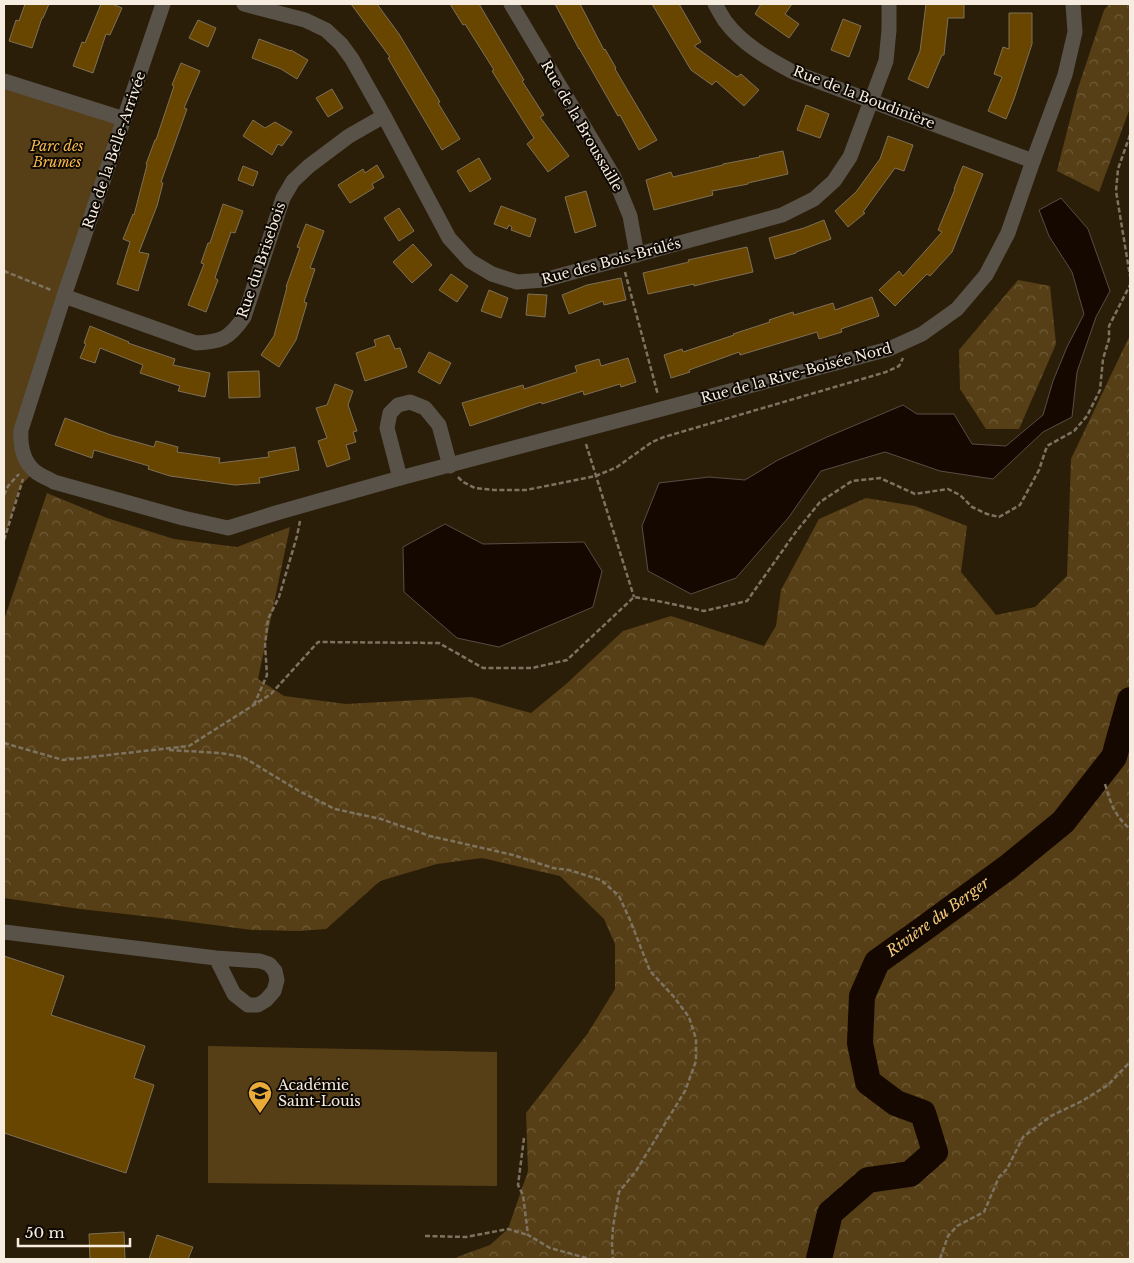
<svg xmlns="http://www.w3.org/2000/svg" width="1134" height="1263" font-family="'Libre Baskerville',serif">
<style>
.forest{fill:url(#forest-crowns)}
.park{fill:#563f16}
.water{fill:#150800;stroke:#584d43}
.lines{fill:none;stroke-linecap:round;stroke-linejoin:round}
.river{stroke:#150800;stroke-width:26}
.building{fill:#684600;stroke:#7e6f57}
.path{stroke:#7e7360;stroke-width:2.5;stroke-dasharray:5 2.5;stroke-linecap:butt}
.minor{stroke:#595248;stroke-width:15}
.labels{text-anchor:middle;stroke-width:4;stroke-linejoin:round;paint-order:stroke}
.street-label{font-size:14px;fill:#f6ede0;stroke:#0f0903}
.park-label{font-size:14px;font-style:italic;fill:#f8ba4e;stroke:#0f0903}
.poi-label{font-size:14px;fill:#f6ede0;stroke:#0f0903;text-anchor:start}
.water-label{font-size:15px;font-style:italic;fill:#fac878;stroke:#0f0903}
</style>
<defs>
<pattern id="forest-crowns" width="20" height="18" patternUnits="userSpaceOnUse" patternTransform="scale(1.25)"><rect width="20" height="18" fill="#563f16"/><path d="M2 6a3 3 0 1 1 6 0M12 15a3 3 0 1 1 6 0" fill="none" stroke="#6f5b38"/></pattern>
</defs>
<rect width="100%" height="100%" fill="#2b1e08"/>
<g class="forest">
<polygon points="1109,4 1130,4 1130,108 1099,192 1057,171 1078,88 1104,10"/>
<polygon points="1018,280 1050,286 1056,344 1019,429 986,429 960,389 959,350"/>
<polygon points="1130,335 1130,1259 457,1259 457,1257 490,1245 508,1229 528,1171 526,1113 588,1033 615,989 615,944 604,919 560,876 482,858 437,864 380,881 326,929 299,931 252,930 161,918 80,909 4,898 4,620 47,493 107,518 174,539 237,547 290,527 258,679 284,696 346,704 472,697 531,713 565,685 623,631 671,616 764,646 776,626 781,590 819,519 866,498 915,506 967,526 961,572 996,615 1035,607 1067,576 1071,459"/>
</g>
<g class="park">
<polygon points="4,81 124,119 21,430 35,471 20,486 4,540"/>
<polygon points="208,1046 497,1052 497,1186 208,1183"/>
</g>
<g class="water">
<polygon points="1061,198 1088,229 1110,291 1096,317 1077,372 1072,417 1043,432 993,479 940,471 885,452 821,471 789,517 736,578 691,594 648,571 642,526 659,483 709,477 745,480 778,460 827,437 903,405 917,414 954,414 972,444 1006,446 1043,415 1053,381 1067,347 1084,314 1072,272 1049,236 1039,210"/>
<polygon points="445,524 483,544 584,542 602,571 593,607 499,647 457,638 404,592 403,547"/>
</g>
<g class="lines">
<polyline class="river" points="819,1259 830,1213 868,1180 910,1174 935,1152 923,1113 896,1103 868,1082 860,1043 862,996 877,962 926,927 1008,867 1063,822 1114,757 1130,700"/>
</g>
<g class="building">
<polygon points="25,4 49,4 43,18 42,18 32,48 9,41 16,20 19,21"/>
<polygon points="101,4 112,4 122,8 110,35 106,34 93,73 73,66 82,42 85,43"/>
<polygon points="351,4 377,4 399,34 440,102 438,103 460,139 442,150 388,58 390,57"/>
<polygon points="450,4 479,4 524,80 522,81 544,115 540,117 569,156 548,172 527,144 534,138 492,71 494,70 465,24 463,25"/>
<polygon points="555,4 580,4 604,50 605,49 616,68 615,69 657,140 639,150 620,115 618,116 579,48 579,49"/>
<polygon points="652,4 679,4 701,42 694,46 737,77 741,74 759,90 744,106 716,81 712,85 691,70"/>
<polygon points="761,4 792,4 785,14 799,24 789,38 755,14"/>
<polygon points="926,4 964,4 964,18 948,18 944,55 942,55 928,88 908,79 920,51"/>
<polygon points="1009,13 1032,13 1032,44 1014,99 1006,119 988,111 1002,77 994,74 1003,47 1009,49"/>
<polygon points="843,19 861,26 849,57 831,50"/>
<polygon points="198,20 216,28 208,47 189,38"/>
<polygon points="259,39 291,51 291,50 308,60 297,79 281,69 252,58"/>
<polygon points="181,63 200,71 184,108 187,109 161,182 163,183 157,206 139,252 149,254 138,291 117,284 130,242 123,239 133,214 134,215 147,165 146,164 155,140 156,140 174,86 172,85"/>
<polygon points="332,89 343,108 328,117 316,98"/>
<polygon points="806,105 829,114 820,138 797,130"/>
<polygon points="253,120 265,128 275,122 292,132 282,146 278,144 272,155 243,136"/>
<polygon points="888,136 913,145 904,171 895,168 863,212 865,213 848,227 835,211 856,192 880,159"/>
<polygon points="783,151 788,174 748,183 748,184 712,191 713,195 654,210 646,180 671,172 673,177 723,165 723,164 760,157 759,156"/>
<polygon points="479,158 491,179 470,192 457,171"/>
<polygon points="377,165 384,177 372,184 374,188 350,203 338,185 363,169 365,173"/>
<polygon points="243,166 258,172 253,186 238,180"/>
<polygon points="963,166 983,174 952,252 930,276 927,274 895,306 879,290 899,271 903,276 942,232 938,230 955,189 954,189"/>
<polygon points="586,191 596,226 575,233 565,197"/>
<polygon points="223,204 243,211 235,233 231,232 215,278 218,280 206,312 188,305 204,264 201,263 208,243 210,243"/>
<polygon points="501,206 536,219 530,237 511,230 512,227 509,225 507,229 494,224"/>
<polygon points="399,208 414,231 399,241 384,218"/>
<polygon points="824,220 831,239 796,252 796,253 775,259 769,238 804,228"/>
<polygon points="306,224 324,231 310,268 315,269 304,302 307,303 296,340 279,367 261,355 274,336 287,287 286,287 300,248 297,247"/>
<polygon points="413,244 432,265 412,283 393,262"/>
<polygon points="747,247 753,272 710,282 694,286 694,284 648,294 643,273 689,262 688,260"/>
<polygon points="451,274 468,286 457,302 439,290"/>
<polygon points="621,278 626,300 604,305 603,301 569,314 562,295 587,285"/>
<polygon points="489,290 508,298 501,318 481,311"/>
<polygon points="528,294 547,295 545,317 526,315"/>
<polygon points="872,297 879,316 841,329 842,332 819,339 817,332 740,355 739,352 689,370 690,372 671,378 664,355 682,349 683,352 734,335 733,334 770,322 769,320 793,312 794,315 833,303 835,310"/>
<polygon points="90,326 129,342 128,343 175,359 173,365 210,373 205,397 178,391 180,386 140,373 143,365 100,348 95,363 80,358 86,344 84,343"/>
<polygon points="389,335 395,349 400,348 407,367 365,381 356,353 376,346 374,340"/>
<polygon points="429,352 451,363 440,384 418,372"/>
<polygon points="628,358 636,382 621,387 620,384 584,395 583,391 542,404 541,402 470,426 462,403 523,385 524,389 577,372 575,366 599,359 601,366"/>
<polygon points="259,371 260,397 229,398 228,372"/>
<polygon points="335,384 353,391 348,405 357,431 353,432 356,442 346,445 350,459 327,467 318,441 327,438 316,408 327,405"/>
<polygon points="65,418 111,435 154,447 156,441 178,447 177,452 220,458 219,463 269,457 268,452 295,447 299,470 259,478 260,483 235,485 170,476 148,469 149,466 94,450 92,458 55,445"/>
<polygon points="4,956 64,976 51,1015 145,1046 134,1078 154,1085 126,1173 4,1133"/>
<polygon points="124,1232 125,1259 90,1259 89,1234"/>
<polygon points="157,1235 193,1247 188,1259 149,1259"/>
</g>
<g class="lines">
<g class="path">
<polyline points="1130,135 1118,169 1116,191 1130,276"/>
<polyline points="4,271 51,290"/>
<polyline points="625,272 658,395"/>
<polyline points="586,444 634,597"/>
<polyline points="458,477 463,482 475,488 494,490 526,490 596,476 617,467 652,442 664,437 886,372 899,366 903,358"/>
<polyline points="4,495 8,486 19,474"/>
<polyline points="4,540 23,479"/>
<polyline points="254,705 267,675 265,645 268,619 279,597 297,536 300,521"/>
<polyline points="4,743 63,760 189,746 271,694 318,642 439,643 483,668 532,668 567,660 634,597 663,602 704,611 747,601 795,533 820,502 852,481 880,478 915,494 948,489 960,495 972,507 987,514 999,517 1020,505 1039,470 1047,446 1074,431 1087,416 1100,390 1103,359 1109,339 1109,326 1130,285"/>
<polyline points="169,750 220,753 243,757 299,791 335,809 381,819 430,836 513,855 553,868 569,870 601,880 619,896 630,920 650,971 674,997 689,1017 696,1039 696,1061 685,1091 636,1171 619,1192 613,1227 612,1244 613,1259"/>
<path d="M1105 784C1111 804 1114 815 1130 829"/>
<polyline points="524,1138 518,1185 523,1195 528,1235 550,1248 590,1259"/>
<polyline points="425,1236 466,1237 508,1229 528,1235"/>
<polyline points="940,1259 948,1236 957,1226 984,1212 999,1177 1007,1169 1023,1137 1051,1116 1082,1101 1108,1085 1130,1062"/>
</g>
<g class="minor">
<path d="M163 4 64 296 21 430C20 446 23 462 36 472 41 476 49 479 54 482L183 518 228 528 276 513 400 478 889 349 922 334 957 309 986 275 1008 233 1033 161 1065 75 1075 32 1073 4"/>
<polyline points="244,4 305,20 326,30 341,44 352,59 384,116 449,238 470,261 492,274 517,282 544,280 782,215 814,199 834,181 850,157 886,61 889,30 889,4"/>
<polyline points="511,4 614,177 630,216 637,255"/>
<path d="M715 4C718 9 721 15 725 21 742 44 767 58 793 72L1033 161"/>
<polyline points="4,81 124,119"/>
<path d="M64 296 196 343C221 342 229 339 244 317L283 198 293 181 309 166 349 136 384 116"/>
<polyline points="400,478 387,428 390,413 398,405 410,402 425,408 439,425 450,466"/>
<polyline points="4,932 216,958 260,961 269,964 275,971 277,980 274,991 266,1000 258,1005 248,1005 234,994 216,958"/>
</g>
</g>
<defs>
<g id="school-pin" transform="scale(1.25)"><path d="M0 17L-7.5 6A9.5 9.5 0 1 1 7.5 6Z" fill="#e9ab38" stroke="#0f0903"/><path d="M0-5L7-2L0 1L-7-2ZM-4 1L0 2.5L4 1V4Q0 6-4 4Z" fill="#111"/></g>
</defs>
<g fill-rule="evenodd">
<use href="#school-pin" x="260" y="1093"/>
</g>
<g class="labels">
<g class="street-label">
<text transform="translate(864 97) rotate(21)" y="5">Rue de la Boudinière</text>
<text transform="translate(582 126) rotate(60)" y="5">Rue de la Broussaille</text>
<text transform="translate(114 150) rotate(-71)" y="5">Rue de la Belle-Arrivée</text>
<text transform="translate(261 260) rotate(-71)" y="5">Rue du Brisebois</text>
<text transform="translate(611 261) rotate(-15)" y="5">Rue des Bois-Brûlés</text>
<text transform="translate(796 373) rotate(-15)" y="5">Rue de la Rive-Boisée Nord</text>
</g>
<g class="park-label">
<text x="57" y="151">Parc des<tspan x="57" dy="16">Brumes</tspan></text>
</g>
<g class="poi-label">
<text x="278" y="1090">Académie<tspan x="278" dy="16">Saint-Louis</tspan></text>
</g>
<g class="water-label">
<text transform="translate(938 917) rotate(-36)" y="5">Rivière du Berger</text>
</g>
</g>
<rect width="1134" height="1263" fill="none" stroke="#f6ede0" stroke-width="10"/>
<path d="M18 1238v8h112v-8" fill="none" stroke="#f6ede0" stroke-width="2.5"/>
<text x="25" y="1238" font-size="15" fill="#f6ede0" stroke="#0f0903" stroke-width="4" paint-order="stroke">50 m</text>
</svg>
